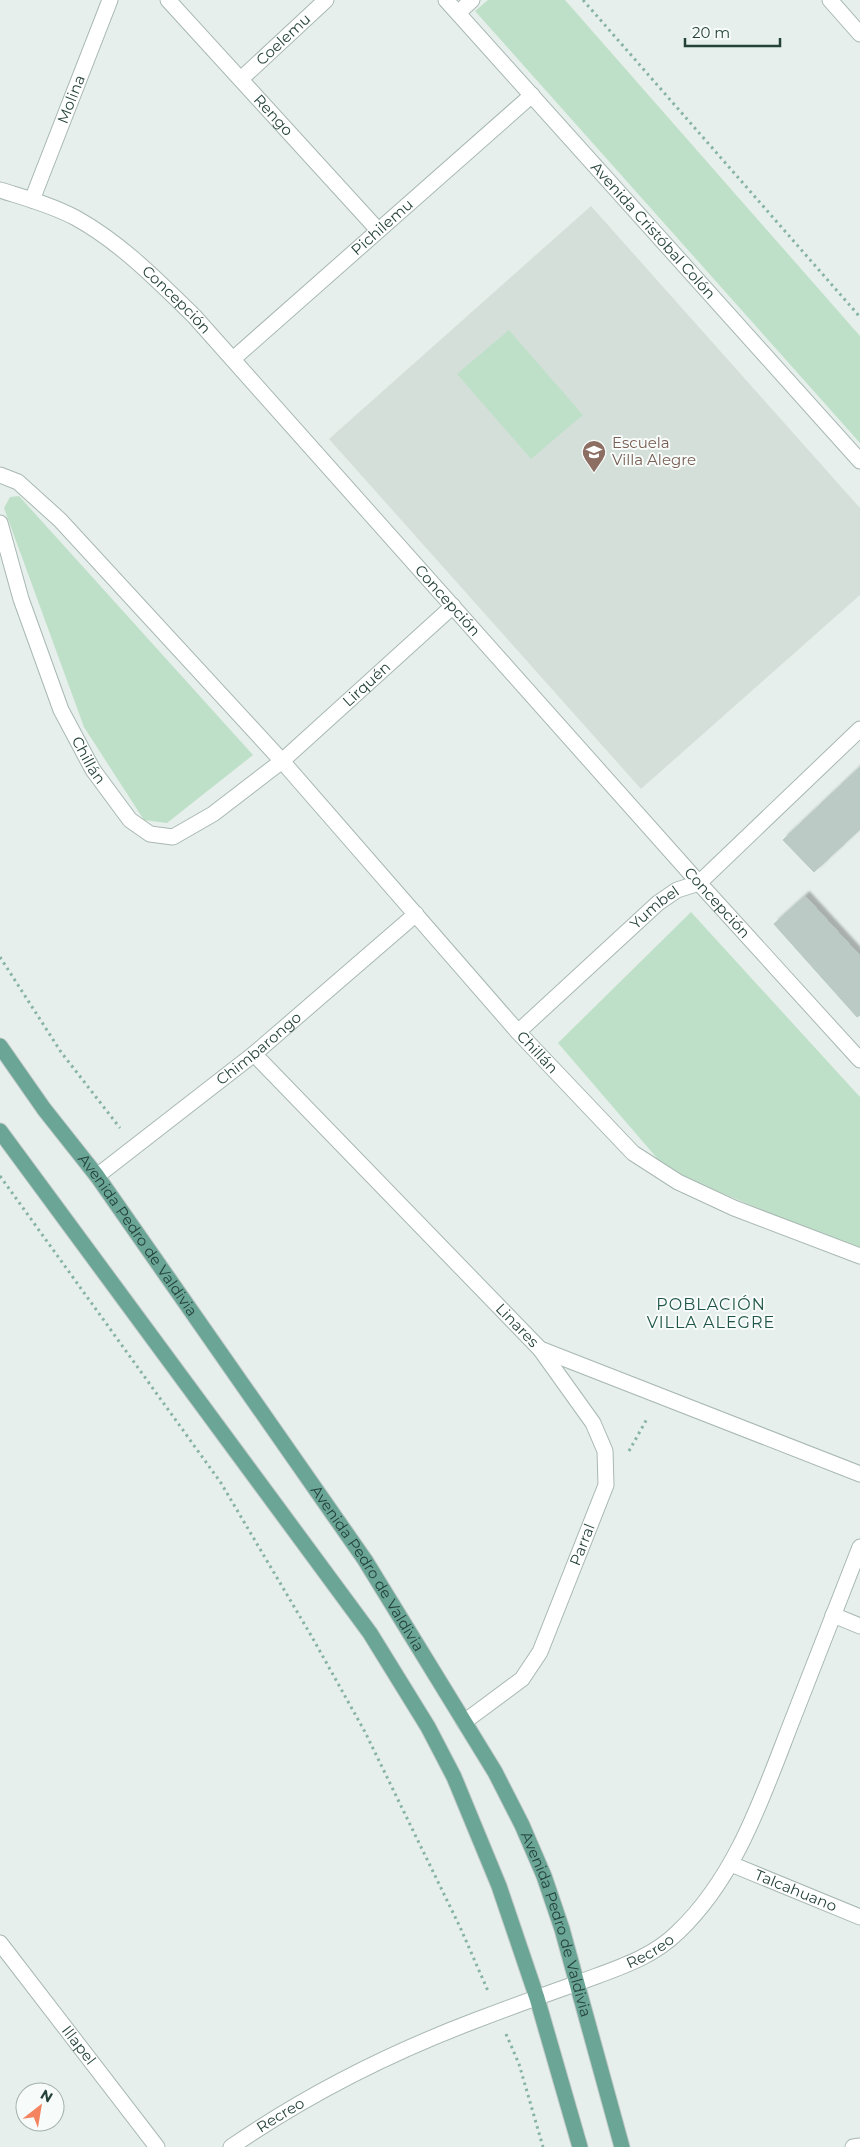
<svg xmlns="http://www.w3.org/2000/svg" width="860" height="2147" font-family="Montserrat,sans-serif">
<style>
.built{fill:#d4dfda}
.green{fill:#bfe0c8}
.building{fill:#bbcac4;stroke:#b8c9c2;filter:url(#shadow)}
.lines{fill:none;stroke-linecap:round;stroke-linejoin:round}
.minor-casing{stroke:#a8b8b2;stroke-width:17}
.major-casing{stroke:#c2cac8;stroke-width:17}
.path{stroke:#86b3a5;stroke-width:3;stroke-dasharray:2.5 4;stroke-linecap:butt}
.minor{stroke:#fff;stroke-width:15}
.major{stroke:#6aa596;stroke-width:15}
.labels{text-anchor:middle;stroke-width:4;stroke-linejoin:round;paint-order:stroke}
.street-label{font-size:15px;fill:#24423a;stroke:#f7fbf9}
.education-label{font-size:15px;fill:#785e54;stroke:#f7fbf9;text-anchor:start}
.neighbourhood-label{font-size:16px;letter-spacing:1px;fill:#1f5548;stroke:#f7fbf9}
</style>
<defs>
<filter id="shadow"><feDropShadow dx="4.5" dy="-4.5" stdDeviation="1" flood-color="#0004"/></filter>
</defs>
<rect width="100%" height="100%" fill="#e6efeb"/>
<polygon class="built" points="591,206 860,508 860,595 641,789 329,439"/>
<g class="green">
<polygon points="488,0 565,0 860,336 860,443 475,11"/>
<polygon points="509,330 583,415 531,459 457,374"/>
<polygon points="19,496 253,755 167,823 144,820 84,727 4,508 10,497"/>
<polygon points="691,912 860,1097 860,1250 668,1171 558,1043"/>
</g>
<g class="building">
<polygon points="860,767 860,829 814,872 783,840"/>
<polygon points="805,896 860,956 860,1015 857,1017 774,924"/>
</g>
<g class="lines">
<g class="minor-casing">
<g id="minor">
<path id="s1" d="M168 0 378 230"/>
<path id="s2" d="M446 0 860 461"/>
<polyline points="830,0 860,34"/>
<polyline points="458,13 472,0"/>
<path id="s3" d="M241 79 326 0"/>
<path id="s4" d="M0 190C25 198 52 205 76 218 121 243 157 280 194 316L699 883 860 1060"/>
<path id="s5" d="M32 200 110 0"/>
<path id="s6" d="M233 359 532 95"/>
<path id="s7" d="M0 475 18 482 60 520 282 761 518 1032 633 1153 678 1182 734 1208 860 1256"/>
<path id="s8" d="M0 523 21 599 61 710 93 770 130 820 150 834 173 837 213 814 282 761 453 606"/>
<path id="s9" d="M518 1032 658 903 677 890 699 883 860 729"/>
<path id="s10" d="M254 1054 540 1349 860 1474"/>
<path id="s11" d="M97 1176 254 1054 416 914"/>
<polyline points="833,1615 860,1626"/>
<path id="s12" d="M464 1722 522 1679 540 1652 606 1485 605 1451 593 1423 540 1349"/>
<path id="s13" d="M731 1864 860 1917"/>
<path id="s14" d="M0 1943 157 2147"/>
<path id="s15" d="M231 2147C305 2096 390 2053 474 2021 508 2008 541 1996 575 1984 611 1970 650 1960 678 1932 737 1876 763 1795 792 1721 815 1663 837 1605 860 1547"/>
<polyline points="853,2147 860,2146"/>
</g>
</g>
<g class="major-casing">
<g id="major">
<path id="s16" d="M0 1046 44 1109 97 1176 365 1560 495 1772 522 1825 544 1876 562 1929 622 2147"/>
<polyline points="0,1131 370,1633 428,1727 454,1777 499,1886 537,1998 580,2147"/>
</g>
</g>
<g class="path">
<polyline points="583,0 860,317"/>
<polyline points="0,957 61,1052 120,1128"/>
<polyline points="0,1176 221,1483 312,1637 365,1732 460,1927 488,1991"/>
<polyline points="629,1451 648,1417"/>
<polyline points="506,2034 519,2064 543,2147"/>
</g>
<use href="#minor" class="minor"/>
<use href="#major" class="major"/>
</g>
<defs>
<g id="school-pin" transform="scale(1.25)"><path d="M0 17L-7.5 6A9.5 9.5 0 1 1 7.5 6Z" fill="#8d6e63" stroke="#f7fbf9"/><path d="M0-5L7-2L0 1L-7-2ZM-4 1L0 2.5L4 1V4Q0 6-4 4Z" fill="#fff"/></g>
</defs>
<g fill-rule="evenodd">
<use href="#school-pin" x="594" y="452"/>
</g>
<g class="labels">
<g class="street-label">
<text dy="5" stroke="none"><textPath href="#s3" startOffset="58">Coelemu</textPath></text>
<text dy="5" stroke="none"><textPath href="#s5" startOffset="108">Molina</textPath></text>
<text dy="5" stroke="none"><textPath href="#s1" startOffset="156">Rengo</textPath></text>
<text dy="5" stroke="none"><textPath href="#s6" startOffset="199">Pichilemu</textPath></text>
<text dy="5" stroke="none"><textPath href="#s2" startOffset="310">Avenida Cristóbal Colón</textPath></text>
<text dy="5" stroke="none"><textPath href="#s4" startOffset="211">Concepción</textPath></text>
<text dy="5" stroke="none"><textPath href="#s4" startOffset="616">Concepción</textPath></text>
<text dy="5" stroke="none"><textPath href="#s8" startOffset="622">Lirquén</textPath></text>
<text dy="5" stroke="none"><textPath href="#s8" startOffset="254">Chillán</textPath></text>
<text dy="5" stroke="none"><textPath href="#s4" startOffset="1021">Concepción</textPath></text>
<text dy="5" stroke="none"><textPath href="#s9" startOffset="185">Yumbel</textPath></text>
<text dy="5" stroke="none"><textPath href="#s11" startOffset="206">Chimbarongo</textPath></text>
<text dy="5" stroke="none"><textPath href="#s7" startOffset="791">Chillán</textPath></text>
<text dy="5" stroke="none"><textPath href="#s16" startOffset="234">Avenida Pedro de Valdivia</textPath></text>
<text dy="5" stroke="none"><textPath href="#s10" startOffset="378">Linares</textPath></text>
<text dy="5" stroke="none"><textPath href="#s12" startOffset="220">Parral</textPath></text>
<text dy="5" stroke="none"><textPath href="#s16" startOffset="639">Avenida Pedro de Valdivia</textPath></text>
<text dy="5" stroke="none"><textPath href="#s13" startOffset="70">Talcahuano</textPath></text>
<text dy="5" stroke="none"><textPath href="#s16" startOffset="1044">Avenida Pedro de Valdivia</textPath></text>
<text dy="5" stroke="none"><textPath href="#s15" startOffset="464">Recreo</textPath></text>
<text dy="5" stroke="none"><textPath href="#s14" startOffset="129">Illapel</textPath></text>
<text dy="5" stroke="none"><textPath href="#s15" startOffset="59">Recreo</textPath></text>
</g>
<g class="education-label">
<text x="612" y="448">Escuela<tspan x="612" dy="17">Villa Alegre</tspan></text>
</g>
<g class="neighbourhood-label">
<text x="711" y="1310">POBLACIÓN<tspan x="711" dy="18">VILLA ALEGRE</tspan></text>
</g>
</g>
<g transform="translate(40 2107) rotate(31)"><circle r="24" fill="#f7fbf9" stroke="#a3b1ad"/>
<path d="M0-4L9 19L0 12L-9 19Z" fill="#f4845f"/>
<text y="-8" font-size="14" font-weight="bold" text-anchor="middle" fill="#24423a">N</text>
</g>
<path d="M685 38v8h95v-8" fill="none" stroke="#24423a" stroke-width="2.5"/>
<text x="692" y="38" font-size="15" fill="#24423a" stroke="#f7fbf9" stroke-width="4" paint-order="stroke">20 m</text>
</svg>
